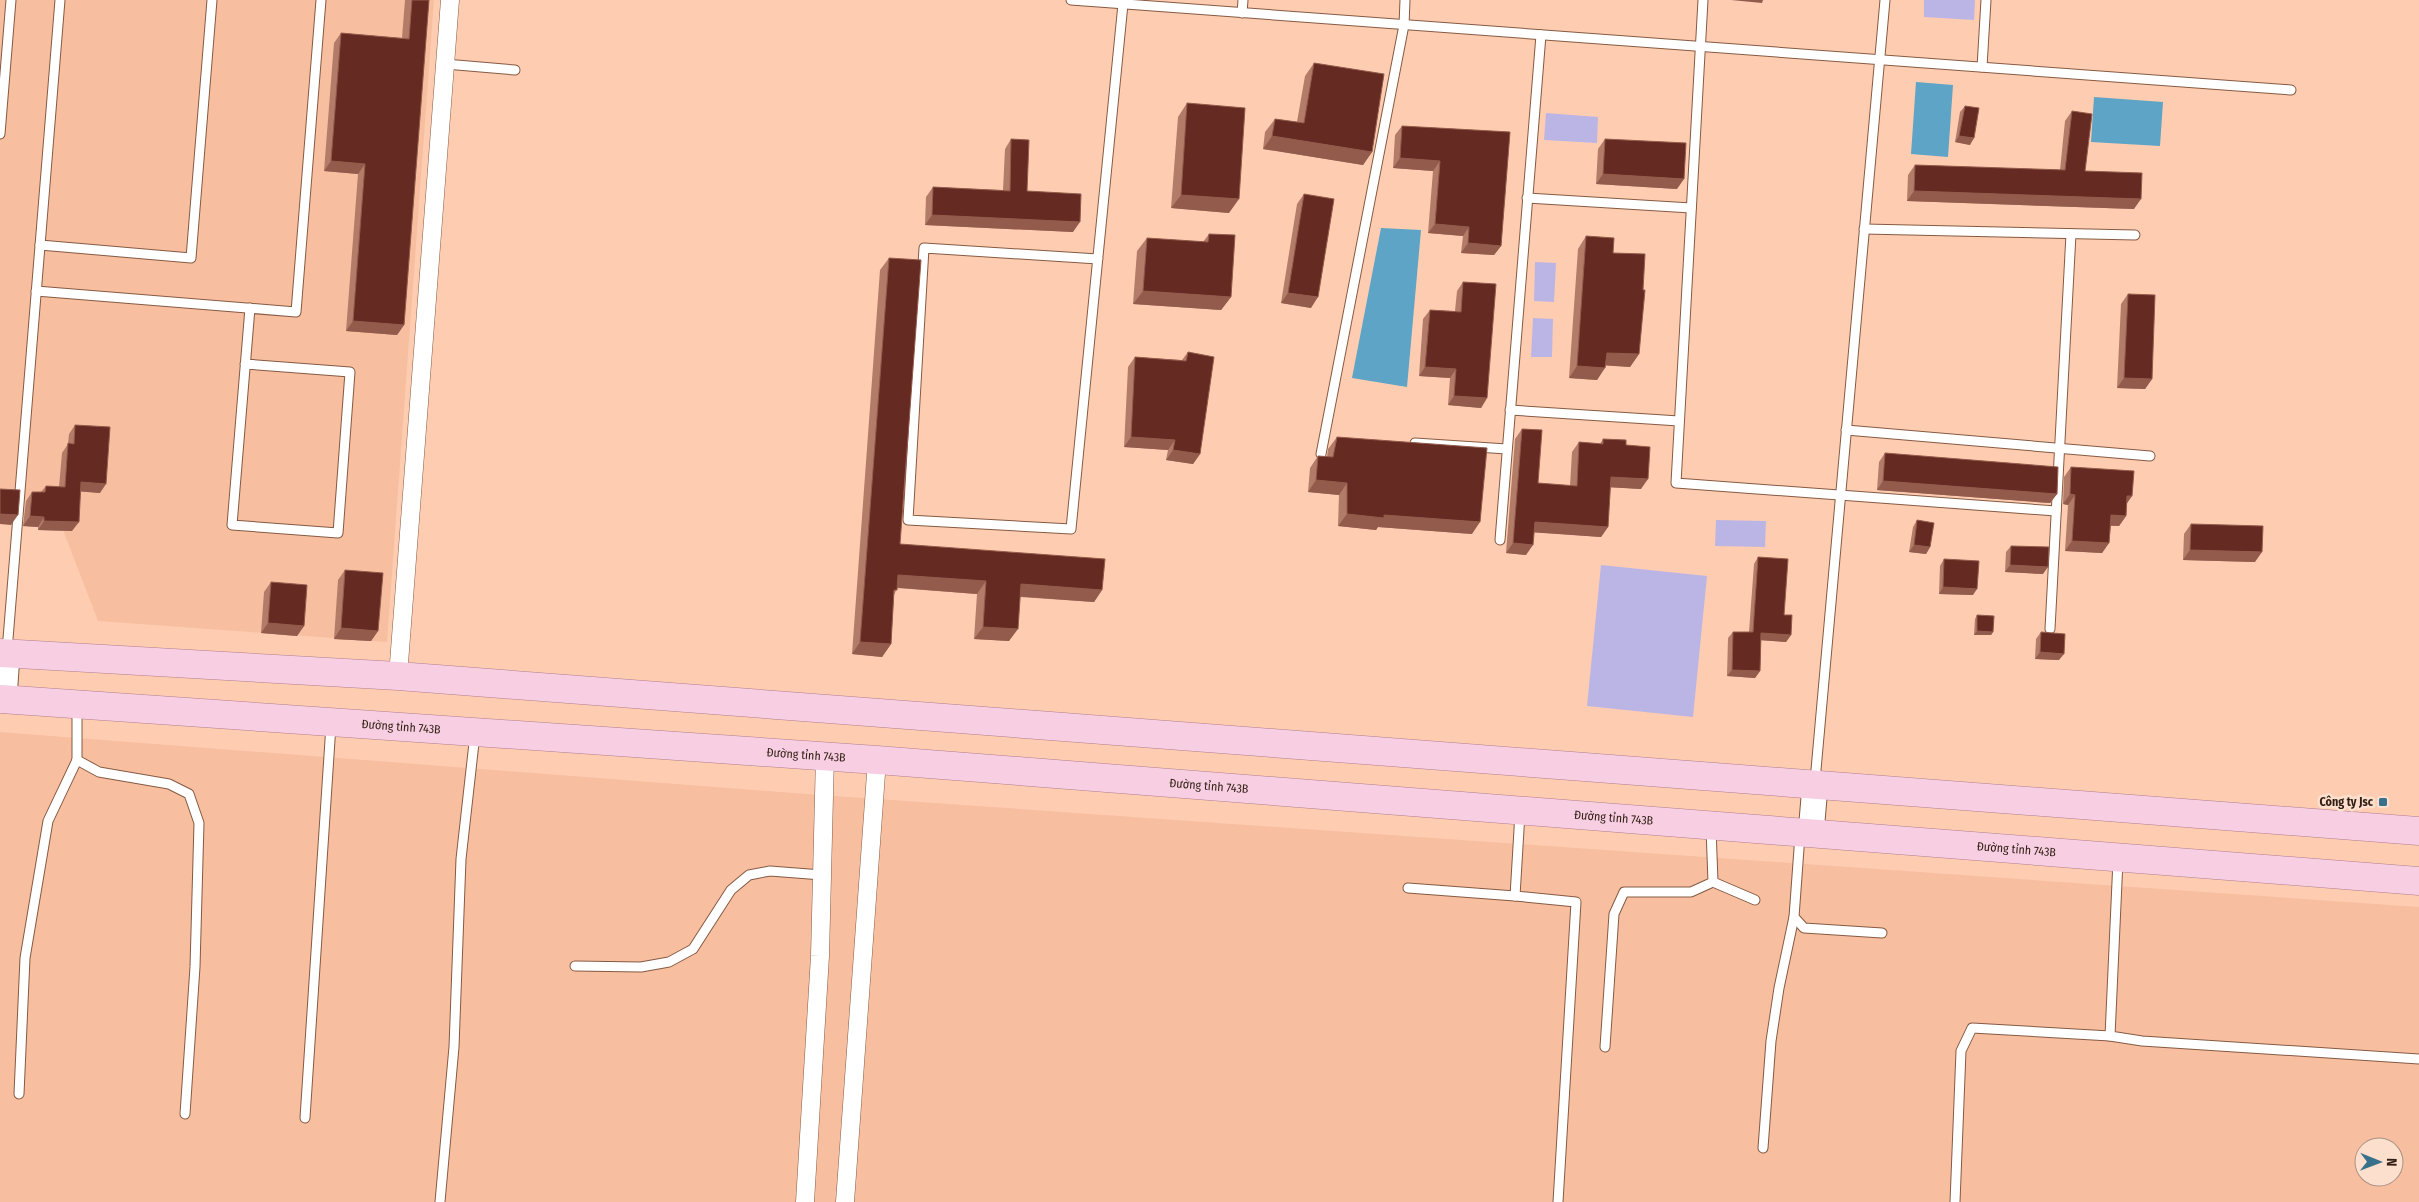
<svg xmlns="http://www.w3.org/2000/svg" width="2419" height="1202" font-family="'Fira Sans Condensed',sans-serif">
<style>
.built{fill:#f7bfa0;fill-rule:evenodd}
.green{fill:#bbb5e6}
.water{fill:#5da4c6}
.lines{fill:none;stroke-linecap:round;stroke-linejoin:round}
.service-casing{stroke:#855a42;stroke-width:11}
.minor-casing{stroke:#855a42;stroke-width:19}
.secondary-casing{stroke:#855a42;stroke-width:27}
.primary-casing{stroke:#b07d8d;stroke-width:29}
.service{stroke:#fff;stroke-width:9}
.minor{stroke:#fff;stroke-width:18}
.secondary{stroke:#fff;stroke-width:25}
.primary{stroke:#f8cfe2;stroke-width:28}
.wall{fill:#b27c69}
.shaded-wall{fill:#935b4c}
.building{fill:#652a21;stroke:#935b4c}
.poi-dot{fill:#39718c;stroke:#fddfce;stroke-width:2}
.labels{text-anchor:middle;stroke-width:5;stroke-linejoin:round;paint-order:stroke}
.street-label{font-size:12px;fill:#311f14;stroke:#fddfce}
.poi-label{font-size:12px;font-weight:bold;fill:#311f14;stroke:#fddfce;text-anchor:end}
</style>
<rect width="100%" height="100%" fill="#fecdb1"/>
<g class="built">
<polygon points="0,0 434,0 387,642 98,621 58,517 0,514"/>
<path d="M0 732 820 795 2419 907V1202H0ZM2364 1147H2394V1177H2364Z"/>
</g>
<g class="green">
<polygon points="1924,0 1975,0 1974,20 1924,17"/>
<polygon points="1546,113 1598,117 1597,143 1544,140"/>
<polygon points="1535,262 1556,263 1554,302 1534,301"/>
<polygon points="1533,318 1553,319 1552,357 1531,357"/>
<polygon points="1716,520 1766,521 1765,547 1715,546"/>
<polygon points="1601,565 1707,576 1693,717 1587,706"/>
</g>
<g class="water">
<polygon points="1916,82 1953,85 1948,157 1911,154"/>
<polygon points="2094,97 2163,102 2160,146 2091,142"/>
<polygon points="1381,228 1421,230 1407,387 1352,378"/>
</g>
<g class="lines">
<g class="service-casing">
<g id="service">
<polyline points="1071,0 2291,90"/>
<polyline points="1703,0 1676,483 2056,511"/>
<polyline points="1242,13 1243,0"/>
<polyline points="445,64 515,70"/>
<polyline points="1982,67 1986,0"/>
<polyline points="0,134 11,0"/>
<polyline points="1527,198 1691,208"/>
<polyline points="1864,229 2135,235"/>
<polyline points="40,245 191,258 212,0"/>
<polyline points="1098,259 924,248 908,520 1071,529 1123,4"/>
<polyline points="36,291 296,312 321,0"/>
<polyline points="245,364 350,372 338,533 232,525 250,308"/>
<polyline points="1510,410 1679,421"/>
<polyline points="1846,430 2150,456"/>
<polyline points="1415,443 1507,449"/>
<polyline points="1321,454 1404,25 1405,0"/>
<polyline points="1500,540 1541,35"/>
<polyline points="2050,629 2071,234"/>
<polyline points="7,651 60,0"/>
<polyline points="77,706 77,760 99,772 169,784 189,794 199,823 195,967 185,1114"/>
<polyline points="1815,781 1885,0"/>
<polyline points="1520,813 1515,896 1576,902 1558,1202"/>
<polyline points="1800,835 1794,917 1804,928 1882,933"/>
<polyline points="2118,860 2110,1036 2142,1041 2419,1059"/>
<polyline points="1713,882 1755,900"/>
<polyline points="1408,888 1515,896"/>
<polyline points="575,966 641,967 669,962 693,949 731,890 749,875 770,871 822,875"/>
<polyline points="1605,1047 1614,914 1624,892 1691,892 1713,882 1711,828"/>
<polyline points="19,1094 25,958 48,821 77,760"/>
<polyline points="305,1118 331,725"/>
<polyline points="1763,1148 1771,1041 1779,988 1794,917"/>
<polyline points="440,1202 454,1047 461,859 475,734"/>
<polyline points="1955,1202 1961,1051 1972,1028 2110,1036"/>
</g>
</g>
<g class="minor-casing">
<g id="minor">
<polyline points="398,676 450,0"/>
<polyline points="805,1202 820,956 825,756"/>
<polyline points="845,1202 877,760"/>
</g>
</g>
<g class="secondary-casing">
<g id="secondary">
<polyline points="4,699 7,654"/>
<polyline points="1811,833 1815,786"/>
</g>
</g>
<g class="primary-casing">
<g id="primary">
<polyline points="0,653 398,676 2419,831"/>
<path id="s1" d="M0 699 877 760 2419 881"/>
</g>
</g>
<use href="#service" class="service"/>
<use href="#minor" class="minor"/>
<use href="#secondary" class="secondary"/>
<use href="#primary" class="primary"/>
</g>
<g class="wall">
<polygon points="405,0 429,0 404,325 397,335 346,331 358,174 324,171 334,43 341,33 402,38"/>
<polygon points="1314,63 1372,152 1363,165 1263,149 1265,132 1275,119 1297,122 1305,76"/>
<polygon points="1187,103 1229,213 1171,208 1178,117"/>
<polygon points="1965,106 1970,145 1955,142 1960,112"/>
<polygon points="2072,111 2085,171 2134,209 1907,201 1908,175 1915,165 2060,170 2065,121"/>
<polygon points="1402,126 1510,132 1501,246 1494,255 1461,253 1463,236 1428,233 1433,171 1393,168 1395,135"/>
<polygon points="1011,139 1027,191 1073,232 925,225 926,197 933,187 1003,190 1005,149"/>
<polygon points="1605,139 1677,189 1596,184 1598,149"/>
<polygon points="1304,194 1311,308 1281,303 1297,204"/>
<polygon points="1209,234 1231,297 1221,310 1133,304 1137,251 1147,238 1203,242"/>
<polygon points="1586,236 1613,253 1639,354 1630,367 1606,365 1597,380 1569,378 1578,249"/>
<polygon points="889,258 900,544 1102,590 1094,602 1020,597 1009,641 974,639 977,594 897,588 894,595 891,644 882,657 852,654 880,270"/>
<polygon points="1463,282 1487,398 1481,408 1448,405 1450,378 1419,376 1423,319 1430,310 1455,311 1457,291"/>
<polygon points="2128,294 2152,379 2145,389 2117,388 2121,304"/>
<polygon points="1188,352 1200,454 1193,464 1166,460 1168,450 1124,447 1128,367 1135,357 1182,360"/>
<polygon points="75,425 100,493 80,491 72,531 38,530 38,527 23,526 26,501 32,492 41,492 46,486 59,487 62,453 68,444 69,434"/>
<polygon points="1522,429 1538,483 1570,486 1572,452 1579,442 1600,444 1603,439 1626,445 1641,489 1610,487 1608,527 1601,537 1534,532 1526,555 1506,553 1515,439"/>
<polygon points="1337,437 1472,534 1378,527 1376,530 1338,526 1339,495 1308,492 1310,468 1318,456 1327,457 1328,449"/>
<polygon points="1885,453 2057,494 2050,503 1877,490 1879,462"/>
<polygon points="2071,467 2132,496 2127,503 2126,516 2119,526 2111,526 2109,543 2102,553 2065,551 2068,505 2063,504 2064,477"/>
<polygon points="1917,520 1930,547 1926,554 1909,552 1913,527"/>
<polygon points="2191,524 2255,562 2183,560 2184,534"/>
<polygon points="2011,546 2043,574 2005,572 2006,552"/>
<polygon points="1758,557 1784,615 1791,635 1786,642 1761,640 1760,671 1755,678 1727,676 1728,638 1733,632 1749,632 1754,564"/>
<polygon points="1944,559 1973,595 1939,594 1940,566"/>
<polygon points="345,570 378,631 371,641 334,639 338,580"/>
<polygon points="271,582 304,626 297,636 261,633 264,592"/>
<polygon points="1977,615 1993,632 1991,635 1974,635 1975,619"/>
<polygon points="2041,632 2059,660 2035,659 2036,639"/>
</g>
<g class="shaded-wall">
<polygon points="1731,0 1763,0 1762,3"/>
<polygon points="1272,136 1372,152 1363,165 1263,149"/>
<polygon points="1959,136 1974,138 1970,145 1955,142"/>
<polygon points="1400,158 1440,161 1433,171 1393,168"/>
<polygon points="331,161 365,164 358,174 324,171"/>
<polygon points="1603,174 1684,179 1677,189 1596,184"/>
<polygon points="1914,191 2141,199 2134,209 1907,201"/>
<polygon points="1181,195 1239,199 1229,213 1171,208"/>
<polygon points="932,215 1080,222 1073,232 925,225"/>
<polygon points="1435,224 1469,227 1463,236 1428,233"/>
<polygon points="1468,243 1501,246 1494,255 1461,253"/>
<polygon points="1143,291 1231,297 1221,310 1133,304"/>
<polygon points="1288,293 1318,297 1311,308 1281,303"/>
<polygon points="353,321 404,325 397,335 346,331"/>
<polygon points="1607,353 1639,354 1630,367 1598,365"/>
<polygon points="1577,366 1605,368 1597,380 1569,378"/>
<polygon points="1425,367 1456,369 1450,378 1419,376"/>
<polygon points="2124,378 2152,379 2145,389 2117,388"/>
<polygon points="1454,396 1487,398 1481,408 1448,405"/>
<polygon points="1131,437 1175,440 1168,450 1124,447"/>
<polygon points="1173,450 1200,454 1193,464 1166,460"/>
<polygon points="1611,477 1648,479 1641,489 1604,487"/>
<polygon points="1316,480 1347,483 1339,495 1308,492"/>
<polygon points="1883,481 2057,494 2050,503 1877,490"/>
<polygon points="81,482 106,484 100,493 74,491"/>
<polygon points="2070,494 2075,495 2068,505 2063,504"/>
<polygon points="2127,496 2132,496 2125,506"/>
<polygon points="0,514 18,515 11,525 0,524"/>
<polygon points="1347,514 1384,515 1480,522 1472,534 1378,527 1376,530 1338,526"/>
<polygon points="2111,515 2126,516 2119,526 2104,525"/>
<polygon points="30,516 44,517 38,527 23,526"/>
<polygon points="44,521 79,522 72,531 38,530"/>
<polygon points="1535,522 1608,527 1601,537 1528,532"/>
<polygon points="2072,541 2109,543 2102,553 2065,551"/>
<polygon points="1513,543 1533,545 1526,555 1506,553"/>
<polygon points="1914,545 1930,547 1926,554 1909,552"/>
<polygon points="2190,550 2262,552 2255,562 2183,560"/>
<polygon points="2010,565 2048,567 2043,574 2005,572"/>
<polygon points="898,575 986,581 977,594 889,587"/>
<polygon points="1021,584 1102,590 1094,602 1012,596"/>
<polygon points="1943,587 1977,589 1973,595 1939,594"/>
<polygon points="268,623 304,626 297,636 261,633"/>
<polygon points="983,627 1018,629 1009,641 974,639"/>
<polygon points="341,628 378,631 371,641 334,639"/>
<polygon points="1977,631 1993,632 1991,635 1974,635"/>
<polygon points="1761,633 1791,635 1786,642 1757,640"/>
<polygon points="860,642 891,644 882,657 852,654"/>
<polygon points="2040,652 2064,654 2059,660 2035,659"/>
<polygon points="1732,670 1760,671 1755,678 1727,676"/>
</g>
<g class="building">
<polygon points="412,0 429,0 404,325 353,321 365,164 331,161 341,33 409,39"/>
<polygon points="1314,63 1384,74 1372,152 1272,136 1275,119 1304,123"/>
<polygon points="1187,103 1245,108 1239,199 1181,195"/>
<polygon points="1965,106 1979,108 1974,138 1959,136"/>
<polygon points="2072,111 2092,114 2085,171 2142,173 2141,199 1914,191 1915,165 2065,170"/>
<polygon points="1402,126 1510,132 1501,246 1468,243 1469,227 1435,224 1440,161 1400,158"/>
<polygon points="1011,139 1029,140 1027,191 1081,194 1080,222 932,215 933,187 1010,191"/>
<polygon points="1605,139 1686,143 1684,179 1603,174"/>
<polygon points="1304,194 1334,199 1318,297 1288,293"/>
<polygon points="1209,234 1235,235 1231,297 1143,291 1147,238 1208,242"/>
<polygon points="1586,236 1614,238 1613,253 1645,254 1643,290 1645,290 1639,354 1607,353 1605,368 1577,366"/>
<polygon points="889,258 921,260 900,544 1105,559 1102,590 1021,584 1018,629 983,627 986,581 898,575 897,590 894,590 891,644 860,642"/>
<polygon points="1463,282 1496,284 1487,398 1454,396 1456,369 1425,367 1430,310 1461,312"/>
<polygon points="2128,294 2155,295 2152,379 2124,378"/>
<polygon points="1188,352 1214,357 1200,454 1173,450 1175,440 1131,437 1135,357 1186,361"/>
<polygon points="75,425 110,427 106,484 81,482 79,522 44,521 44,517 30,516 32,492 45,492 46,486 65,487 68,443 74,444"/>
<polygon points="1522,429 1542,430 1538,483 1577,486 1579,442 1603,444 1603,439 1626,440 1626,445 1650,447 1648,479 1611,477 1608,527 1535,522 1533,545 1513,543"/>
<polygon points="1337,437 1487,448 1480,522 1384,515 1384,518 1347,514 1347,483 1316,480 1318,456 1333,457"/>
<polygon points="1885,453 2058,467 2057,494 1883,481"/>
<polygon points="2071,467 2134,471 2132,496 2127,496 2126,516 2111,515 2109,543 2072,541 2075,495 2070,494"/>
<polygon points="0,489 20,490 18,515 0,514"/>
<polygon points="1917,520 1934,523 1930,547 1914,545"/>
<polygon points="2191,524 2263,526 2262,552 2190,550"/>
<polygon points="2011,546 2049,547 2048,567 2010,565"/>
<polygon points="1758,557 1788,559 1784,615 1792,615 1791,635 1761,633 1760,671 1732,670 1733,632 1753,632"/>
<polygon points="1944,559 1979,561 1977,589 1943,587"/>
<polygon points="345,570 383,573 378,631 341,628"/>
<polygon points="271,582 307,585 304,626 268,623"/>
<polygon points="1977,615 1994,616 1993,632 1977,631"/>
<polygon points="2041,632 2065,634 2064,654 2040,652"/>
</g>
<rect class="poi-dot" x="2378" y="797" width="10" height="10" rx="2.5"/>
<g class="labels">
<g class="street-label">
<text dy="4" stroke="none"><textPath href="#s1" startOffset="402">Đường tỉnh 743B</textPath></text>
<text dy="4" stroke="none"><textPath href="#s1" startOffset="808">Đường tỉnh 743B</textPath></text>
<text dy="4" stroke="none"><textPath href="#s1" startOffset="1212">Đường tỉnh 743B</textPath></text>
<text dy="4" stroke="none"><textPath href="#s1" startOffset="1618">Đường tỉnh 743B</textPath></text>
<text dy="4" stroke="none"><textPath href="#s1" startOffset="2022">Đường tỉnh 743B</textPath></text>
</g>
<g class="poi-label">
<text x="2373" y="806">Công ty Jsc</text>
</g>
</g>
<g transform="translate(2379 1162) rotate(91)"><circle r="24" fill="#fddfce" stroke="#ab9284"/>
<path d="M0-4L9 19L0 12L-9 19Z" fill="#39718c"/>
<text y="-8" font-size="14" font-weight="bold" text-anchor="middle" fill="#311f14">N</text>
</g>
</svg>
